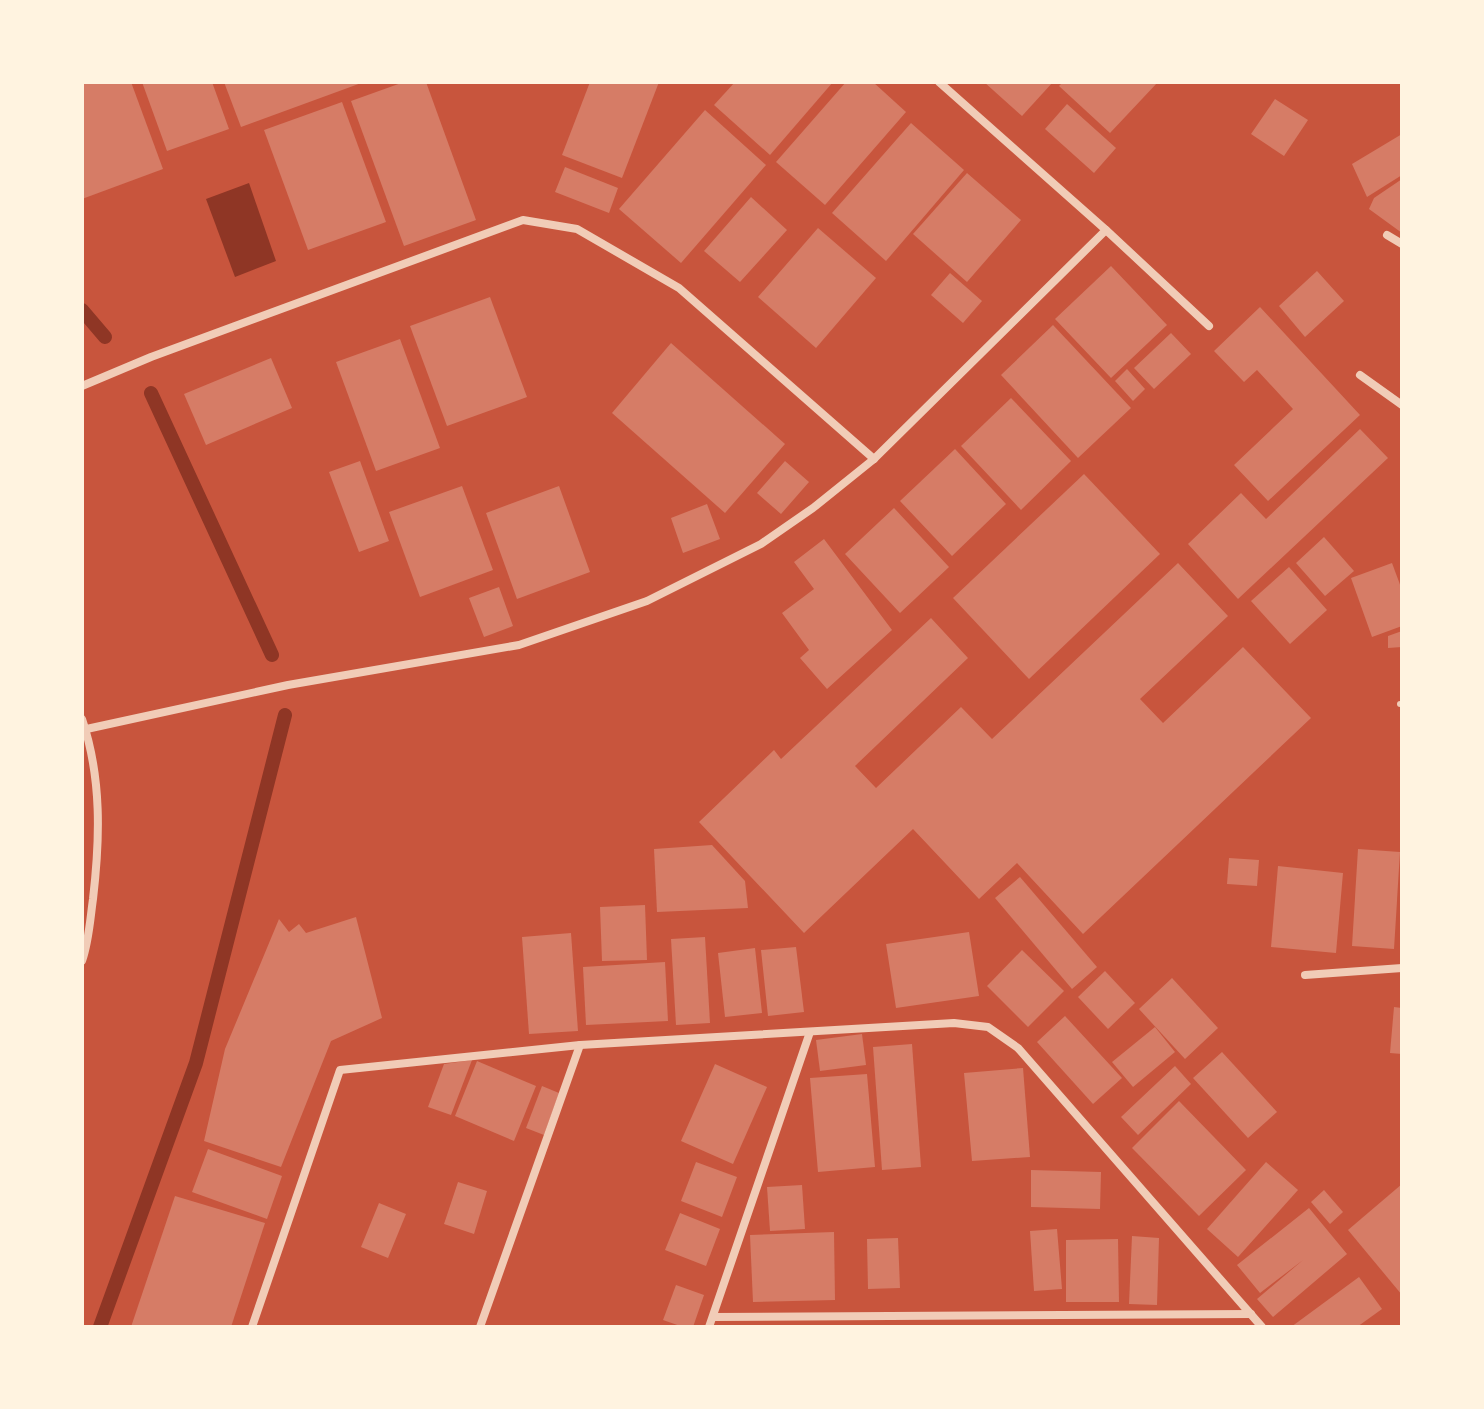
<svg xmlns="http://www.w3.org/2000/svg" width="1484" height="1409" font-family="Ubuntu,sans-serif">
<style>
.water{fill:#8f3625}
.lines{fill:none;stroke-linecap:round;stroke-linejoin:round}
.stream{stroke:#8f3625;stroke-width:14}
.building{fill:#d67c66}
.service{stroke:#f1ccb7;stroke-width:6}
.minor{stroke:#f1ccb7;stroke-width:8}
</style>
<rect width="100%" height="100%" fill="#c8553d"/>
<polygon class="water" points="249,183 276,261 235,277 206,199"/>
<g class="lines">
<g class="stream">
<polyline points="82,310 105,337"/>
<polyline points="151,393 272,655"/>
<polyline points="100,1327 196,1063 285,715"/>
</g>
</g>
<g class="building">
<polygon points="82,82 131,82 163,169 82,199"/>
<polygon points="142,82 212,82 229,129 167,151"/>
<polygon points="224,82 364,82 241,127"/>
<polygon points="404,82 426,82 476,220 404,246 351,101"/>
<polygon points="590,82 659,82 622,178 562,155"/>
<polygon points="735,82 833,82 770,155 714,105"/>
<polygon points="846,82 873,82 906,112 825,205 776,162"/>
<polygon points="984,82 1053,82 1022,116"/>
<polygon points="1063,82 1158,82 1110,133 1059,86"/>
<polygon points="1275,99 1308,120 1284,156 1251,134"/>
<polygon points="342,102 386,222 308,250 264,130"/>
<polygon points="1067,104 1116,148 1094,173 1045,129"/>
<polygon points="705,110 766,165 681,263 619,209"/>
<polygon points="911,123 964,170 886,261 832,213"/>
<polygon points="1402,134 1402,175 1367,197 1352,164"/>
<polygon points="565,167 618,188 609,213 555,192"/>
<polygon points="967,173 1021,220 967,282 913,234"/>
<polygon points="1402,179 1402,233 1369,209 1374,198"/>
<polygon points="751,197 787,230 740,282 704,251"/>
<polygon points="818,228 876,278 816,348 758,297"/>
<polygon points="1111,266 1167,325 1111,378 1055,319"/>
<polygon points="1317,271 1344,301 1305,337 1279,306"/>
<polygon points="950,273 982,301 963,323 931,295"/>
<polygon points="490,297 527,397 447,426 410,326"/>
<polygon points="1260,307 1360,415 1268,501 1234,465 1293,409 1257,370 1244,382 1214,351"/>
<polygon points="1053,325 1131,408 1078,458 1001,375"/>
<polygon points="1171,333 1191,354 1154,389 1134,368"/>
<polygon points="400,339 440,448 376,471 336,362"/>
<polygon points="671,343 785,444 725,513 612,413"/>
<polygon points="271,358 292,408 206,445 184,394"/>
<polygon points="1127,369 1145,389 1133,401 1115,381"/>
<polygon points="1011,398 1071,461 1021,510 961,446"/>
<polygon points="1360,429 1388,458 1238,599 1188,544 1241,493 1266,519"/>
<polygon points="955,449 1006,504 952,556 900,501"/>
<polygon points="360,461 389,541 359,552 329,472"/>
<polygon points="785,461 809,482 781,514 757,493"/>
<polygon points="1084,474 1160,554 1029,679 953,598"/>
<polygon points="462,486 493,570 420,597 389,512"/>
<polygon points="559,486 590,572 517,599 486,513"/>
<polygon points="707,504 720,539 683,553 671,518"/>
<polygon points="894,508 949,567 900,613 845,554"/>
<polygon points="1324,537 1354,571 1325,596 1296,563"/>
<polygon points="824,539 892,630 827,689 800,658 809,650 782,613 814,589 794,562"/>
<polygon points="1178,563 1228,616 1140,699 1163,723 1243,647 1311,718 1083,934 1017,863 979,899 913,829 804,933 699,822 774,750 781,759 931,618 968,658 855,766 876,788 961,707 992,739"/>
<polygon points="1392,563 1402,590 1402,626 1372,637 1351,578"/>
<polygon points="1289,567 1327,610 1290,644 1251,601"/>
<polygon points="499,587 513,626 484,637 469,598"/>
<polygon points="1402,631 1402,647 1388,648 1388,636"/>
<polygon points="712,845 745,881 748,908 657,912 654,849"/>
<polygon points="1358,849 1400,852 1394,949 1352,946"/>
<polygon points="1229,858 1259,860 1257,886 1227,884"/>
<polygon points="1278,866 1343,873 1336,953 1271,947"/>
<polygon points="1020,877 1097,967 1072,989 995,898"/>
<polygon points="645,905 647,960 602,961 600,907"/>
<polygon points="356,917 382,1018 331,1041 281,1167 204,1141 225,1049 279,919 289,932 299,924 306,933"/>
<polygon points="969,932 979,996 896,1008 886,944"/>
<polygon points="571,933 578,1031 529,1034 522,937"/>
<polygon points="705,937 710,1023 676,1025 671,939"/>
<polygon points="796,947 804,1012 768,1016 761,950"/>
<polygon points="755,948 762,1013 725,1017 718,953"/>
<polygon points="1022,950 1064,991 1028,1027 987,986"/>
<polygon points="665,962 668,1021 586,1025 583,967"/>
<polygon points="1105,971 1135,1003 1108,1029 1078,997"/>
<polygon points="1172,978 1218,1028 1185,1059 1139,1009"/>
<polygon points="1394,1007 1402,1008 1402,1054 1390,1053"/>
<polygon points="1065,1016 1122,1078 1093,1104 1037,1042"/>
<polygon points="1155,1027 1175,1052 1133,1087 1112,1062"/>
<polygon points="862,1034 866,1065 820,1071 816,1040"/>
<polygon points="912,1044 921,1167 882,1170 873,1047"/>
<polygon points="1222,1052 1277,1112 1248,1138 1193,1078"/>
<polygon points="472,1060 451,1115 428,1107 444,1064"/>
<polygon points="477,1061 536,1086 514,1141 455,1116"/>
<polygon points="715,1064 767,1087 733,1164 681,1141"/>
<polygon points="1175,1066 1191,1084 1138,1135 1121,1117"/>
<polygon points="1023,1068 1030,1157 972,1161 964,1073"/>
<polygon points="867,1074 875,1167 818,1172 810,1078"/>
<polygon points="542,1086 559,1093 544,1135 526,1128"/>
<polygon points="1179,1101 1246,1170 1199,1216 1132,1148"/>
<polygon points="208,1149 282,1176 267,1219 192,1192"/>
<polygon points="696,1162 737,1177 722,1217 681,1201"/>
<polygon points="1266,1162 1298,1190 1238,1257 1207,1229"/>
<polygon points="1031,1170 1101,1172 1100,1209 1031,1207"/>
<polygon points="458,1182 487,1191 474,1234 444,1224"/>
<polygon points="1402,1184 1402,1295 1348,1230"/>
<polygon points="802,1185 805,1229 770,1231 767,1187"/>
<polygon points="1324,1190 1343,1212 1330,1224 1311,1202"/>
<polygon points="175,1196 265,1223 231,1327 131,1327"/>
<polygon points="379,1203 406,1214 388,1258 361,1247"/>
<polygon points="1309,1208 1347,1254 1273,1317 1257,1299 1303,1260 1260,1293 1237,1265"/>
<polygon points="680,1213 720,1229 706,1266 665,1250"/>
<polygon points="1057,1229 1062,1289 1034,1291 1030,1231"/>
<polygon points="834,1232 835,1300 753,1302 750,1235"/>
<polygon points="1132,1236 1159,1238 1157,1305 1129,1304"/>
<polygon points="898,1238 900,1288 868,1289 867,1239"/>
<polygon points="1118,1239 1119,1302 1066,1302 1066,1240"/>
<polygon points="1359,1277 1382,1309 1357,1327 1291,1327"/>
<polygon points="676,1285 704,1295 693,1327 683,1327 663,1320"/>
</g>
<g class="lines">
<polyline class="service" points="1400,704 1402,704"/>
<g class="minor">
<polyline points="939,82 1106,230 1209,326"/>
<polyline points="1387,235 1402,244"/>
<polyline points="1360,375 1402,405"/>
<polyline points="82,386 151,357 523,220 577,229 679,288 874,459"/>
<path d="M82 719C102 778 100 839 93 899 90 920 89 941 82 961"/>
<polyline points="82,730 288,685 519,645 647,601 761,544 813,508 874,459 1106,230"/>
<polyline points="1305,975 1402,968"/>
<polyline points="713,1317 1251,1314"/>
<polyline points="252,1327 340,1070 580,1045 954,1023 988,1027 1018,1048 1262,1327"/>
<polyline points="480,1327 580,1045"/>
<polyline points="709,1327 810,1032"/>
</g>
</g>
<rect width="1484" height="1409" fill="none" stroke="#fff3e0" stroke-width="168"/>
</svg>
